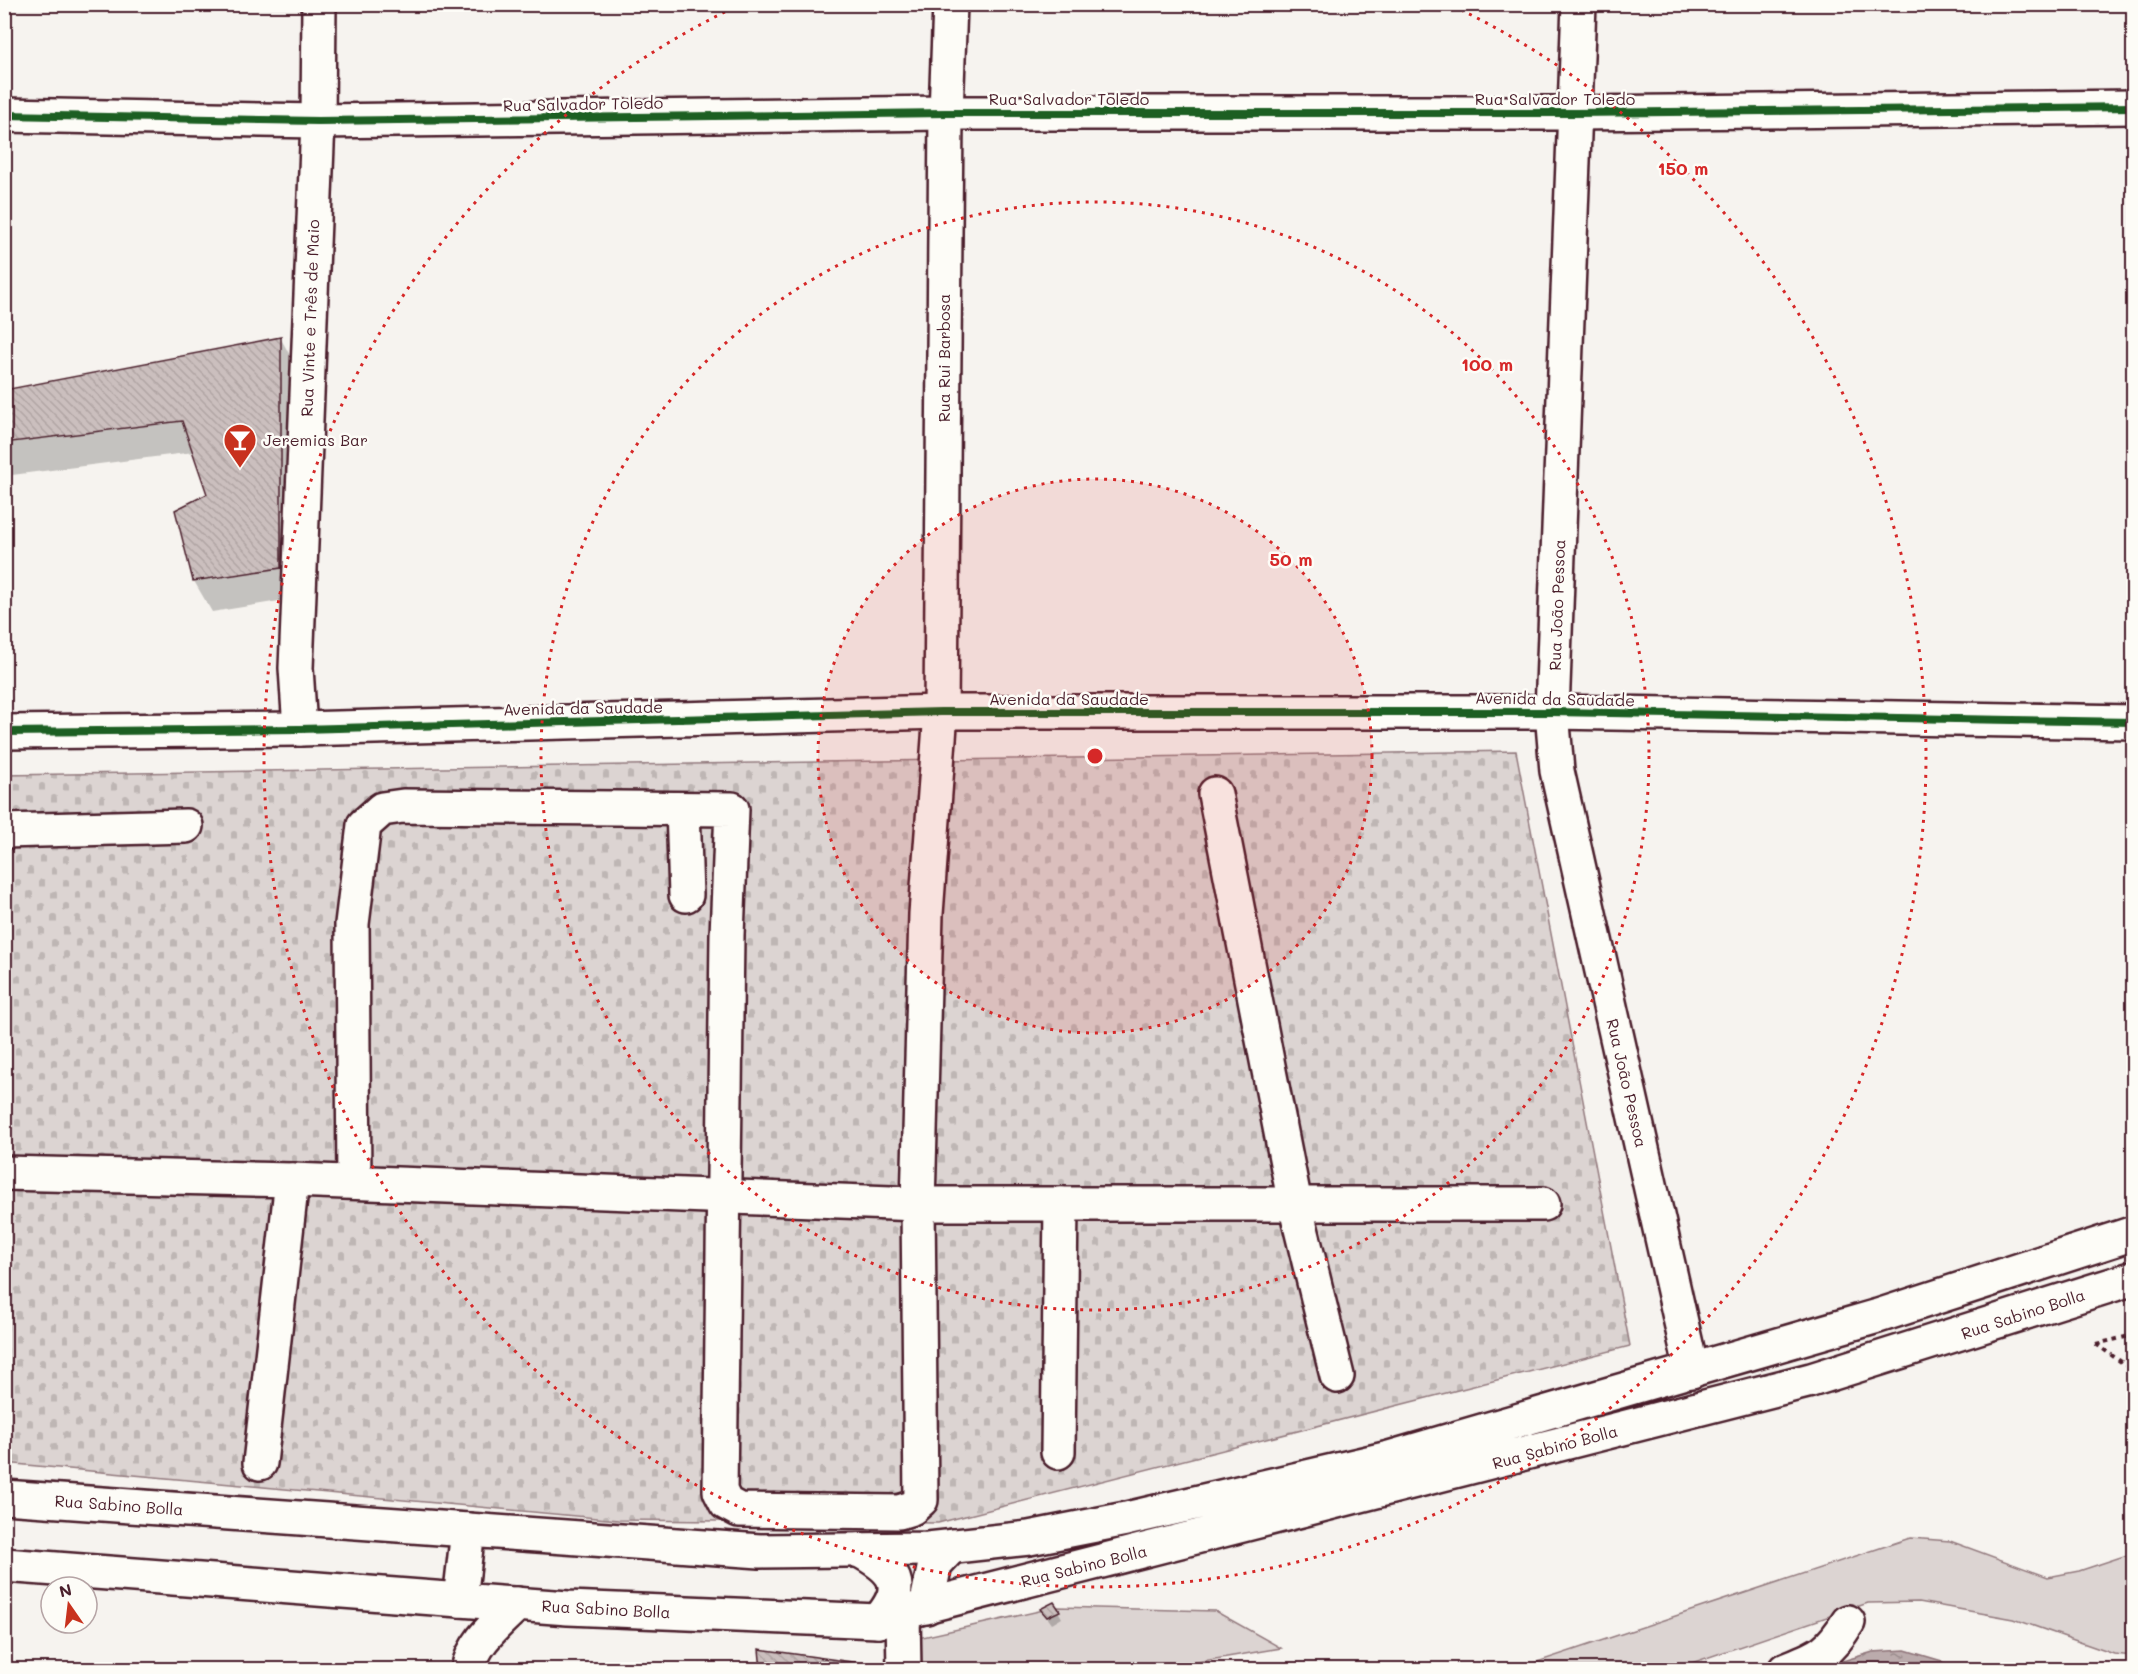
<svg xmlns="http://www.w3.org/2000/svg" width="2138" height="1674" font-family="Mali,sans-serif">
<style>
.grass{fill:#dcd4d2;stroke:#937a7e;stroke-width:1.5}
.cemetery{fill:url(#cemetery-stones);stroke:#937a7e;stroke-width:1.5}
.water{fill:url(#water-ripples);stroke:#8e7378;stroke-width:1.5}
.shadow{fill:#0003}
.building{fill:url(#building-back-hatch);stroke:#4a1f2b;stroke-width:1.5}
.lines{fill:none;stroke-linecap:round;stroke-linejoin:round}
.minor-casing{stroke:#4a1f2b;stroke-width:38}
.major-casing{stroke:#4a1f2b;stroke-width:38}
.path{stroke:#4a1f2b;stroke-width:4;stroke-dasharray:4.5 4.5;stroke-linecap:butt}
.minor{stroke:#fdfcf7;stroke-width:33}
.major{stroke:#fdfcf7;stroke-width:33}
.cycleway-casing{stroke:#fdfcf7;stroke-width:11}
.cycleway{stroke:#1b5e20;stroke-width:8}
.ring{fill:none;stroke:#d62828;stroke-width:3;stroke-dasharray:3 6}
.labels{text-anchor:middle;stroke-width:5;stroke-linejoin:round;paint-order:stroke}
.street-label{font-size:16px;fill:#4a1f2b;stroke:#fdfcf7}
.poi-label{font-size:16px;fill:#4a1f2b;stroke:#fdfcf7;text-anchor:start}
.centre{fill:#d62828;stroke:#fdfcf7;stroke-width:3}
.ring-label{font-size:18px;text-anchor:middle;font-weight:bold;fill:#d62828;stroke:#fdfcf7;stroke-width:5;stroke-linejoin:round;paint-order:stroke}
</style>
<defs>
<pattern id="cemetery-stones" width="16" height="16" patternUnits="userSpaceOnUse" patternTransform="scale(1.5)"><rect width="16" height="16" fill="#dcd4d2"/><path d="M2 7V4a2 2 0 0 1 4 0v3zM10 15v-3a2 2 0 0 1 4 0v3z" fill="#beb6b4"/></pattern>
<pattern id="water-ripples" width="26" height="14" patternUnits="userSpaceOnUse" patternTransform="scale(1.5)"><rect width="26" height="14" fill="#bbabac"/><path d="M2 4q2-2 4 0t4 0M15 11q2-2 4 0t4 0" fill="none" stroke="#9a8b8c"/></pattern>
<pattern id="building-back-hatch" width="6" height="6" patternUnits="userSpaceOnUse" patternTransform="scale(1.5)"><rect width="6" height="6" fill="#cbbfbe"/><path d="M-1 5l2 2M0 0l6 6M5-1l2 2" fill="none" stroke="#b0a4a3"/></pattern>
</defs>
<rect width="100%" height="100%" fill="#f6f3ef"/>
<filter id="ink" filterUnits="userSpaceOnUse"><feTurbulence type="fractalNoise" baseFrequency=".0167" numOctaves="2"/><feDisplacementMap in="SourceGraphic" scale="12" xChannelSelector="R" yChannelSelector="G"/><feConvolveMatrix kernelMatrix="1 2 1 2 8 2 1 2 1" color-interpolation-filters="sRGB"/></filter>
<g filter="url(#ink)">
<g class="grass">
<polygon points="1910,1538 1950,1541 2048,1577 2079,1571 2133,1553 2133,1656 2114,1654 2014,1619 1919,1602 1868,1603 1674,1669 1513,1670"/>
<polygon points="1057,1607 1215,1611 1281,1648 1150,1670 917,1670 918,1638"/>
</g>
<polygon class="cemetery" points="1516,751 1630,1346 938,1523 618,1520 5,1463 4,775"/>
<polygon class="water" points="1905,1650 1942,1661 1953,1669 1812,1670 1873,1652"/>
<g class="shadow">
<polygon points="281,339 298,370 298,598 212,612 194,581 209,495 194,452 4,476 4,392"/>
<polygon points="1042,1610 1058,1611 1062,1618 1052,1624"/>
</g>
<g class="building">
<polygon points="281,337 281,568 193,581 175,510 207,494 182,421 4,443 4,390"/>
<polygon points="1054,1602 1060,1611 1047,1617 1040,1609"/>
<polygon points="759,1649 873,1665 873,1670 761,1670"/>
</g>
<g class="lines">
<g class="minor-casing">
<g id="minor">
<polyline points="4,115 318,121 946,113 1575,113 2134,107"/>
<polyline points="300,729 296,668 318,121 319,4"/>
<polyline points="4,732 300,729 941,712 1552,712 2134,722"/>
<polyline points="1215,794 1295,1204 1337,1376"/>
<polyline points="683,809 686,895"/>
<polyline points="4,831 186,826"/>
<polyline points="4,1173 292,1180 918,1204 1543,1204"/>
<polyline points="354,1182 352,924 364,825 382,809 403,806 732,809 727,935 720,1491 726,1503 739,1510 899,1512 912,1508 921,1500 918,1204 926,914 941,712 946,113 950,4"/>
<polyline points="1058,1452 1061,1204"/>
<polyline points="260,1463 292,1180"/>
<polyline points="4,1497 468,1530"/>
<polyline points="4,1565 460,1600"/>
<path d="M468 1670C473 1642 498 1623 517 1604"/>
<path d="M1785 1670C1819 1656 1828 1654 1848 1622"/>
</g>
</g>
<g class="major-casing">
<g id="major">
<polyline points="1579,4 1552,712 1557,771 1692,1371"/>
<polyline points="2134,1233 1878,1316 1389,1458 1126,1519 1029,1538 928,1549 760,1551 468,1530 460,1600 568,1608 878,1621 933,1604 1811,1380 2134,1278"/>
<path d="M859 1550C895 1570 909 1585 878 1621"/>
<polyline points="926,1607 935,1564 952,1546"/>
<polyline points="903,1614 904,1670"/>
</g>
</g>
<g class="path">
<polyline points="2096,1344 2134,1371"/>
<polyline points="2096,1344 2134,1335"/>
<polyline points="2130,1670 2134,1664"/>
</g>
<use href="#minor" class="minor"/>
<use href="#major" class="major"/>
<g class="cycleway-casing">
<g id="cycleway">
<polyline points="4,115 318,121 946,113 1575,113 2134,107"/>
<polyline points="4,732 300,729 941,712 1552,712 2134,722"/>
</g>
</g>
<use href="#cycleway" class="cycleway"/>
</g>
</g>
<circle cx="1095" cy="756" r="277" fill="#d62828" fill-opacity=".12"/>
<g class="ring">
<circle cx="1095" cy="756" r="277"/>
<circle cx="1095" cy="756" r="554"/>
<path d="M1453 6A831 831 0 1 1 737 6"/>
</g>
<defs>
<g id="bar-pin" transform="scale(1.725)"><path d="M0 17L-7.5 6A9.5 9.5 0 1 1 7.5 6Z" fill="#c8321e" stroke="#fdfcf7"/><path d="M-6-5H6L.8 .8V4.5H3.5V6h-7V4.5H-.8V.8Z" fill="#fff"/></g>
</defs>
<g fill-rule="evenodd">
<use href="#bar-pin" x="240" y="440"/>
</g>
<g class="labels">
<g class="street-label">
<text x="1069" y="105">Rua Salvador Toledo</text>
<text x="1555" y="105">Rua Salvador Toledo</text>
<text transform="translate(583 104) rotate(-1)" y="6">Rua Salvador Toledo</text>
<text transform="translate(310 318) rotate(-88)" y="6">Rua Vinte e Três de Maio</text>
<text transform="translate(944 358) rotate(-90)" y="6">Rua Rui Barbosa</text>
<text transform="translate(1557 605) rotate(-88)" y="6">Rua João Pessoa</text>
<text x="1069" y="705">Avenida da Saudade</text>
<text transform="translate(1555 699) rotate(1)" y="6">Avenida da Saudade</text>
<text transform="translate(583 708) rotate(-1)" y="6">Avenida da Saudade</text>
<text transform="translate(1627 1083) rotate(77)" y="6">Rua João Pessoa</text>
<text transform="translate(2023 1314) rotate(-18)" y="6">Rua Sabino Bolla</text>
<text transform="translate(1555 1447) rotate(-15)" y="6">Rua Sabino Bolla</text>
<text transform="translate(119 1505) rotate(4)" y="6">Rua Sabino Bolla</text>
<text transform="translate(1084 1566) rotate(-14)" y="6">Rua Sabino Bolla</text>
<text transform="translate(606 1609) rotate(3)" y="6">Rua Sabino Bolla</text>
</g>
<g class="poi-label">
<text x="263" y="446">Jeremias Bar</text>
</g>
</g>
<circle cx="1095" cy="756" r="9" class="centre"/>
<g class="ring-label">
<text x="1683" y="175">150 m</text>
<text x="1487" y="371">100 m</text>
<text x="1291" y="566">50 m</text>
</g>
<rect width="2138" height="1674" fill="none" stroke="#fdfcf7" stroke-width="24"/>
<rect x="12" y="12" width="2114" height="1650" fill="none" stroke="#4a1f2b" stroke-width="2" filter="url(#ink)"/>
<g transform="translate(69 1605) rotate(346)"><circle r="28" fill="#fdfcf7" stroke="#b5a4a5" stroke-width="1.5"/>
<path d="M0-4.5L10 22L0 15L-10 22Z" fill="#c8321e"/>
<text y="-9" font-size="16" font-weight="bold" text-anchor="middle" fill="#4a1f2b">N</text>
</g>
</svg>
